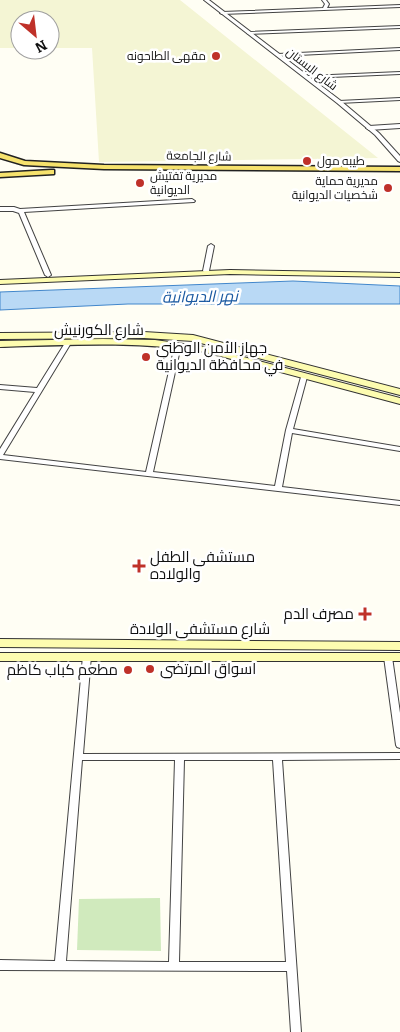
<svg xmlns="http://www.w3.org/2000/svg" width="400" height="1032" font-family="Bitter,Cairo,serif">
<style>
.farmland{fill:#f4f5d4}
.green{fill:#d0eabd}
.water{fill:#b9d9f5;stroke:#4186cb}
.lines{fill:none;stroke-linecap:round;stroke-linejoin:round}
.minor-casing{stroke:#434343;stroke-width:2}
.tertiary-casing{stroke:#434343;stroke-width:2}
.secondary-casing{stroke:#323232;stroke-width:2}
.primary-casing{stroke:#212121;stroke-width:3}
.minor{fill:#fff;fill-rule:evenodd}
.tertiary{fill:#fff;fill-rule:evenodd}
.secondary{fill:#fdfcb0;fill-rule:evenodd}
.primary{fill:#f6e26d;fill-rule:evenodd}
.poi-dot{fill:#bf3129;stroke:#fff;stroke-width:2}
.labels{text-anchor:middle;stroke-width:5;stroke-linejoin:round;paint-order:stroke}
.far-poi-label{font-size:12px;fill:#101010;stroke:#fff;text-anchor:end}
.far-street-label{font-size:12px;fill:#101010;stroke:#fff}
.street-label{font-size:15px;fill:#101010;stroke:#fff}
.poi-label{font-size:15px;fill:#101010;stroke:#fff;text-anchor:start}
.water-label{font-size:16px;font-style:italic;fill:#1a59a1;stroke:#fff}
</style>
<rect width="100%" height="100%" fill="#fffef4"/>
<polygon class="farmland" points="0,0 180,0 378,158 99,162 92,48 50,48 50,20 20,20 20,48 0,48"/>
<polygon class="green" points="160,898 161,951 77,950 79,899"/>
<polygon class="water" points="293,281 400,286 400,304 128,304 0,310 0,292"/>
<g class="lines">
<g class="minor-casing">
<g id="minor">
<polygon points="322,0 326,0 329,4 327,8 400,5 400,7 222,14 220,13 222,12 323,8 325,4"/>
<polygon points="400,26 400,28 249,34 247,33 249,32"/>
<polygon points="400,48 400,50 278,56 276,55 278,54"/>
<polygon points="400,72 400,74 308,78 306,77 308,76"/>
<polygon points="400,98 400,100 339,103 337,102 339,101"/>
<polygon points="400,124 400,128 369,130 366,128 369,126"/>
<polygon points="192,199 195,201 194,202 24,212 51,275 48,277 45,275 19,213 13,211 0,211 0,207 14,207 20,209"/>
<polygon points="211,244 214,246 209,271 206,273 203,271 208,246"/>
<polygon points="68,341 71,343 3,455 146,472 175,345 178,343 181,345 153,472 275,486 286,430 301,377 304,375 307,377 293,429 400,447 400,451 292,433 282,487 400,501 400,505 0,459 0,449 35,392 0,389 0,385 37,388 65,343"/>
<path d="M87 653 90 654 91 656 83 754 400 753V759L282 760 301 1032H291L287 971 0 970V960L55 961 83 656 84 654ZM82 760H175L169 962 66 961ZM184 760H273L286 962H179Z"/>
<polygon points="388,654 391,655 392,657 400,713 400,748 397,747 396,745 384,657 385,655"/>
</g>
</g>
<g class="tertiary-casing">
<polygon id="tertiary" points="204,0 209,0 341,101 379,133 400,156 400,162 398,161 375,135 337,103"/>
</g>
<g class="secondary-casing">
<g id="secondary">
<polygon points="230,270 400,273 400,277 230,274 0,284 0,280"/>
<polygon points="144,332 193,335 400,389 400,395 193,341 144,338 0,339 0,333"/>
<path d="M103 339 155 340 205 347 400 398V404L205 352C137 341 69 345 0 347V341Z"/>
<polygon points="0,639 400,642 400,650 0,647"/>
<rect x="0" y="653" width="400" height="8"/>
</g>
</g>
<g class="primary-casing">
<g id="primary">
<polygon points="0,153 25,161 104,165 400,167 400,171 104,169 24,165 0,158"/>
<polygon points="51,170 54,170 54,174 0,177 0,173"/>
</g>
</g>
<use href="#minor" class="minor"/>
<use href="#tertiary" class="tertiary"/>
<use href="#secondary" class="secondary"/>
<use href="#primary" class="primary"/>
</g>
<g class="poi-dot">
<circle cx="216" cy="56" r="5"/>
<circle cx="307" cy="161" r="5"/>
<circle cx="140" cy="183" r="5"/>
<circle cx="388" cy="188" r="5"/>
<circle cx="146" cy="357" r="5"/>
<path d="M136.5 558.5h5v5h5v5h-5v5h-5v-5h-5v-5h5z"/>
<path d="M362.5 606.5h5v5h5v5h-5v5h-5v-5h-5v-5h5z"/>
<circle cx="150" cy="669" r="5"/>
<circle cx="128" cy="670" r="5"/>
</g>
<g class="labels">
<g class="far-poi-label">
<text x="206" y="60">مقهى الطاحونه</text>
<text x="317" y="165" text-anchor="start">طيبه مول</text>
<text x="150" y="180" text-anchor="start">مديرية تفتيش<tspan x="150" dy="14">الديوانية</tspan></text>
<text x="378" y="185">مديرية حماية<tspan x="378" dy="14">شخصيات الديوانية</tspan></text>
</g>
<g class="far-street-label">
<text transform="translate(312 69) rotate(38)" y="4">شارع البستان</text>
<text transform="translate(199 156) rotate(1)" y="4">شارع الجامعة</text>
</g>
<g class="street-label">
<text x="99" y="335">شارع الكورنيش</text>
<text x="200" y="634">شارع مستشفى الولادة</text>
</g>
<g class="poi-label">
<text x="156" y="353">جهاز الأمن الوطني<tspan x="156" dy="17">في محافظة الديوانية</tspan></text>
<text x="150" y="562">مستشفى الطفل<tspan x="150" dy="17">والولاده</tspan></text>
<text x="354" y="619" text-anchor="end">مصرف الدم</text>
<text x="160" y="674">اسواق المرتضى</text>
<text x="118" y="675" text-anchor="end">مطعم كباب كاظم</text>
</g>
<g class="water-label">
<text transform="translate(200 296) rotate(-1)" y="6">نهر الديوانية</text>
</g>
</g>
<g transform="translate(35 35) rotate(152)"><circle r="24" fill="#ffffff" stroke="#9f9f9f"/>
<path d="M0-4L9 19L0 12L-9 19Z" fill="#bf3129"/>
<text y="-8" font-size="14" font-weight="bold" text-anchor="middle" fill="#101010">N</text>
</g>
</svg>
